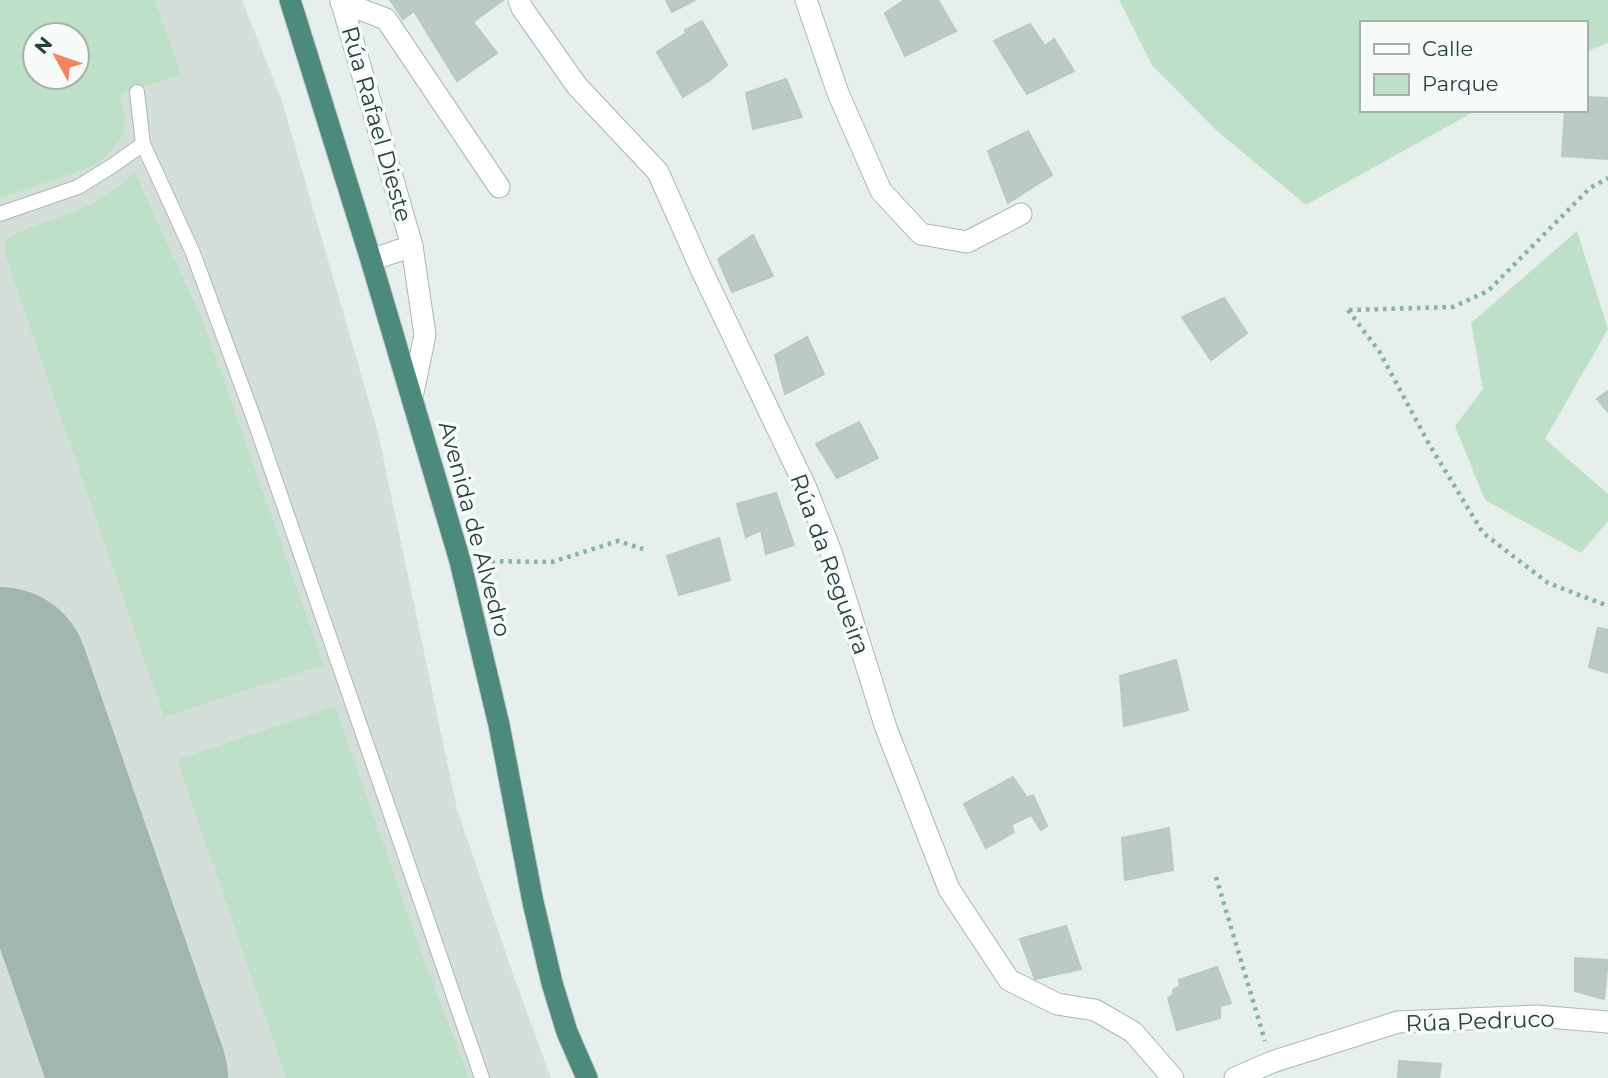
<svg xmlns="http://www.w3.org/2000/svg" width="1608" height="1078" font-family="Montserrat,sans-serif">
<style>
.built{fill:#d4dfda;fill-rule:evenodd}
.green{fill:#bfe0c8;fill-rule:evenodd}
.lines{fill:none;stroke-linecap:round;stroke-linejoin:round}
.runway{stroke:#a2b6b0;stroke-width:178}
.building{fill:#bbcac4;stroke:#b8c9c2;stroke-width:2}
.service-casing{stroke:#a8b8b2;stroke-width:16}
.minor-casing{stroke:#a8b8b2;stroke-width:23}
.trunk-casing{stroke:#c2cac8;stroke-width:23}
.path{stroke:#86b3a5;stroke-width:4.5;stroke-dasharray:3.5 5;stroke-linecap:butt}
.service{stroke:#fff;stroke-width:14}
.minor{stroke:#fff;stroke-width:21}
.trunk{stroke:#4c8a7c;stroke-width:21}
.labels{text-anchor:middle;stroke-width:7;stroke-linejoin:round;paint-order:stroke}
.street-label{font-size:23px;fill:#24423a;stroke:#f7fbf9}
</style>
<rect width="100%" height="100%" fill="#e6efeb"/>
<path class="built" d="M0 0H242L282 101 378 433 457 809 515 980 551 1078H0ZM35 35H77V77H35Z"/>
<g class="green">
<path d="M0 0H155L181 75 120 94 125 117 124 134 110 152 97 164 72 174 0 198ZM35 35H77V77H35Z"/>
<polygon points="1119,0 1608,0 1608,43 1585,52 1585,23 1361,23 1361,110 1477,110 1306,205 1216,130 1152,65"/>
<path d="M135 173 204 324 324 665 164 717 5 255 6 239C35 222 70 217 99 200 112 193 123 182 135 173Z"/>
<polygon points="1577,231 1608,329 1545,439 1608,494 1608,521 1581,553 1485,500 1455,426 1483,389 1471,323"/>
<polygon points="335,706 423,957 469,1078 286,1078 177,760"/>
</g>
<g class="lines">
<polyline class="runway" points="0,676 139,1078"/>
</g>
<g class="building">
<polygon points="390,0 503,0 473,22 497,53 457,81 414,11 403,19"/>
<polygon points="666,0 695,0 672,12"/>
<polygon points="905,0 938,0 956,31 905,56 885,13"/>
<polygon points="702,21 727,65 710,80 683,97 657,52 686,33 685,30"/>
<polygon points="1030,24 1045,46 1054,39 1074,71 1027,94 994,41"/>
<polygon points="786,79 802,117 753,129 746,93"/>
<polygon points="1585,97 1608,98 1608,159 1562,156 1565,110 1585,110"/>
<polygon points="1028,131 1052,175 1008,203 988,151"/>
<polygon points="753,235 773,276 732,292 718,259"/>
<polygon points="1224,298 1247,333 1211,360 1182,317"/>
<polygon points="807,337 824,374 785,394 775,355"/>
<polygon points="1608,391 1608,412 1597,399"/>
<polygon points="859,422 878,458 837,478 816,444"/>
<polygon points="776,493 794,545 766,554 761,530 746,537 737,504"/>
<polygon points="719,538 730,580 679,595 667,556"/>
<polygon points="1598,628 1608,630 1608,673 1589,667"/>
<polygon points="1176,660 1188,710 1124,726 1120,676"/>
<polygon points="1013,777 1027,798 1033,795 1047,826 1041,830 1031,815 1011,825 1014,832 986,848 964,804"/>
<polygon points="1169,828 1173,870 1125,880 1122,838"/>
<polygon points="1066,926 1081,969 1035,979 1020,939"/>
<polygon points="1575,958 1608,960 1604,999 1575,991"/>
<polygon points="1217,967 1231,1003 1220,1006 1220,1018 1177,1030 1168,998 1174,994 1173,990 1180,986 1179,980"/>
<polygon points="1399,1061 1441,1064 1439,1078 1398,1078"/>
</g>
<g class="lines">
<g class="service-casing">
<g id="service">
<polyline points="137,92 143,144 193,253 254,419 482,1078"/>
<polyline points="0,214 78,187 112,166 143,144"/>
</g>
</g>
<g class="minor-casing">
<g id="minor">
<polyline points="341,0 412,246 425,335 412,397"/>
<polyline points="519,0 522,8 577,86 658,172 702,271 806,488 831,552 886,728 949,889 1009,980 1057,1004 1095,1010 1133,1032 1173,1078"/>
<polyline points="806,0 838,93 881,191 921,234 967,242 1021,214"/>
<polyline points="341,2 386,19 499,187"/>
<polyline points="371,260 412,246"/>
<polyline points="1235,1078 1272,1062 1398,1022 1537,1016 1608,1022"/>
</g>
</g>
<g class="trunk-casing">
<polyline id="trunk" points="290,0 371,260 460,561 499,725 533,902 552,983 567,1032 587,1078"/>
</g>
<g class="path">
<polyline points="1348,310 1379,351 1429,444 1483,533 1548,583 1608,606"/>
<polyline points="1349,310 1453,307 1488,291 1590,188 1608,178"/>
<polyline points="483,561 552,562 618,541 643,549"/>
<polyline points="1216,877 1265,1041"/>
</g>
<use href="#service" class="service"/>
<use href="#minor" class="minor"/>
<use href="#trunk" class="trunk"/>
</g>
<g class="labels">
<g class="street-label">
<text transform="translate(377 124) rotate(74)" y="8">Rúa Rafael Dieste</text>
<text transform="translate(475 529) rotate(75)" y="8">Avenida de Alvedro</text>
<text transform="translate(830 564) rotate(70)" y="8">Rúa da Regueira</text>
<text transform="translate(1480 1021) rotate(-2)" y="8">Rúa Pedruco</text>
</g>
</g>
<rect x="1360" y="21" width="228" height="91" fill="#f7fbf9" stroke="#a3b1ad" stroke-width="2"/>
<rect x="1374" y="44" width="35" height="10" fill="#ffffff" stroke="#a3b1ad" stroke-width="2"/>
<text x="1422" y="56" font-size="21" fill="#24423a">Calle</text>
<rect x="1374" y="74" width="35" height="21" fill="#bfe0c8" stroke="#a3b1ad" stroke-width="2"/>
<text x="1422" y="91" font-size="21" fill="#24423a">Parque</text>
<g transform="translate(56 56) rotate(310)"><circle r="33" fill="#f7fbf9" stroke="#a3b1ad" stroke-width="2"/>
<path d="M0-5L12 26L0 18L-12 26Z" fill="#f4845f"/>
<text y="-10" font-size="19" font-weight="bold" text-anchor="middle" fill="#24423a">N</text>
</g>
</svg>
